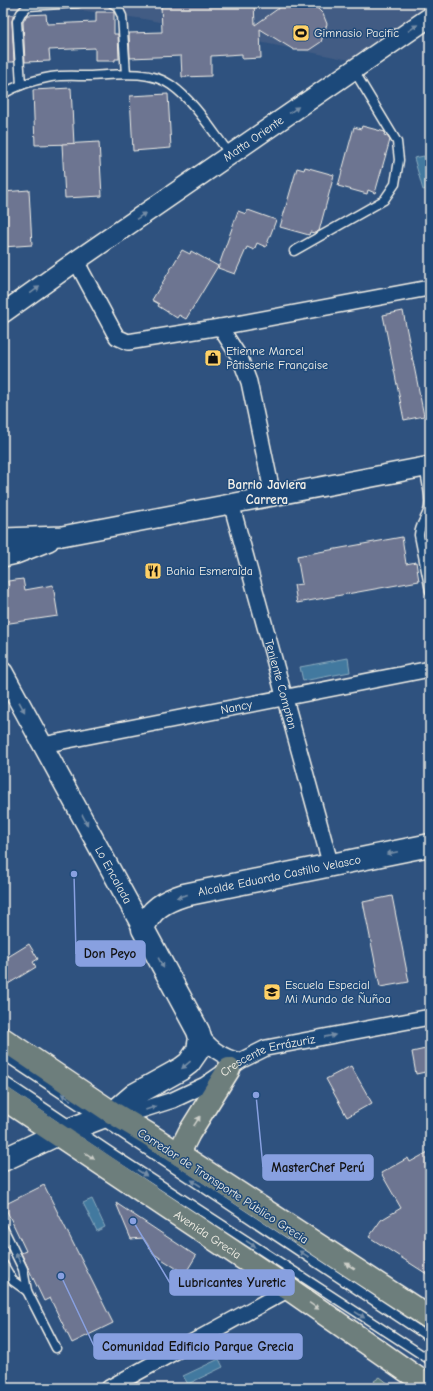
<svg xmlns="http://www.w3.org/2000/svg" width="433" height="1391" font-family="'Comic Neue',sans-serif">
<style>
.built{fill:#425c84}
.green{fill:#5a7a7f;stroke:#a7b6b4}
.water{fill:#42799f;stroke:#89a9bc}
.building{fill:#6d7491;stroke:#f4f1e8}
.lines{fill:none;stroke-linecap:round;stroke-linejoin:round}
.service-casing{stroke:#f4f1e8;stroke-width:11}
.minor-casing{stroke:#f4f1e8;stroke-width:18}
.tertiary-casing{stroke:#f4f1e8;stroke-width:22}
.secondary-casing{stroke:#f4f1e8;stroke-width:25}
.primary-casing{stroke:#f4f1e8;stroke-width:25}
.service{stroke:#1f4a7a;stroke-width:8}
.minor{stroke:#1f4a7a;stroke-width:15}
.tertiary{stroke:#1f4a7a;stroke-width:19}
.secondary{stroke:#1f4a7a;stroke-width:22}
.primary{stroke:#6d7e7c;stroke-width:22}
.oneway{fill:#748da6}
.oneway2{fill:#cccec8}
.labels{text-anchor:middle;stroke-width:3;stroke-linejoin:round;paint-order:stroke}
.poi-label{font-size:12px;fill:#f4f1e8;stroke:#1f4a7a;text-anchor:start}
.street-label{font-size:12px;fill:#f4f1e8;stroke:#1f4a7a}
.neighbourhood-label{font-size:13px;font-weight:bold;fill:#f4f1e8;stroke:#1f4a7a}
.leader{fill:none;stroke:#88a0e0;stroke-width:1.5}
.callout-dot{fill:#88a0e0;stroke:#1f4a7a;stroke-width:1.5}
.callout{fill:#88a0e0;stroke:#88a0e0;stroke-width:1.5}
.callout-label{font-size:13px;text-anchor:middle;font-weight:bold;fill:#111}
</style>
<rect width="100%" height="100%" fill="#2f527f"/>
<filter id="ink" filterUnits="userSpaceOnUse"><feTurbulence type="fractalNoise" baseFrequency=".025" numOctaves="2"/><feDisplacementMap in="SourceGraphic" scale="8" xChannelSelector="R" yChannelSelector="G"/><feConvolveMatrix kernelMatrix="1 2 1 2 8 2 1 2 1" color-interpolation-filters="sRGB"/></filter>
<g filter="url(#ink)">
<polygon class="built" points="30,3 430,3 430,29 375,65 144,19"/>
<polygon class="green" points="380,1377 394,1388 378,1388 374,1381"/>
<g class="water">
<polygon points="424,156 430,177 430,188 423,190 414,158"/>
<polygon points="348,658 350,672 303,681 300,667"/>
<polygon points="92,1199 105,1227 97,1231 83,1203"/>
<polygon points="219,1359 223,1367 188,1384 183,1376"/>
</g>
<g class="building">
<polygon points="161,3 254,3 255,25 286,3 312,3 323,14 327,24 321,42 309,50 294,50 260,29 261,58 242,59 242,54 211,56 211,76 182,77 181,56 130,58 129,33 162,32"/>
<polygon points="96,12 114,12 114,34 118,34 119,59 115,59 115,61 95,61 95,48 49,50 50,61 25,62 23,22 27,15 46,14 47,24 96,22"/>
<polygon points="3,15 14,15 12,21 14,62 3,62"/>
<polygon points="71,88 74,144 35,145 33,90"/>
<polygon points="168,94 171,148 133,151 130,96"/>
<polygon points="362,126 385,132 384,135 387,136 390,140 375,193 368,190 367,194 338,186 354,127 361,129"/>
<polygon points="99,142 102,196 65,198 62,144"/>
<polygon points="305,167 334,175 319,231 315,233 310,232 309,235 280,227 297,168 304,170"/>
<polygon points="29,190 32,245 3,247 3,192"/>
<polygon points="248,210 276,220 266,247 257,243 254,250 247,247 235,274 218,268 238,211 246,214"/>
<polygon points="182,250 190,254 191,251 218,266 186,319 179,315 177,318 158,306 159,304 152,300"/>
<polygon points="403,311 424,416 404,420 383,315"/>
<polygon points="402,537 406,564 416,562 419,581 297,603 294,585 302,584 297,556"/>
<polygon points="23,579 25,590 53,585 58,616 3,624 3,589 9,588 8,581"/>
<polygon points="392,896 409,982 380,987 363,902"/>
<polygon points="29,944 38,959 33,962 36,967 3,987 3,960"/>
<polygon points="430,1048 430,1071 416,1074 412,1052"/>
<polygon points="351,1066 372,1103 347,1117 326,1079"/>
<polygon points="430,1151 430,1276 369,1237 381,1220 401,1208 381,1173 408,1158 410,1162"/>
<polygon points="44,1185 113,1323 72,1343 50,1298 44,1301 21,1253 26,1251 4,1205"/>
<polygon points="116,1203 196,1256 185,1274 154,1254 143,1238 131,1239"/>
</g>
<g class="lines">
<g class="service-casing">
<g id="service">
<polyline points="112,3 117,6 122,16 126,74"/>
<polyline points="21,85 17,21 21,13 28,6 78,3"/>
<path d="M3 94C17 85 35 80 51 77 63 75 76 76 88 76 115 75 148 69 171 85 195 102 212 131 230 154"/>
<polyline points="294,251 384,200 395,184 399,160 397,142 353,69"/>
<path d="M424 467C426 479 432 500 428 511 425 520 420 525 419 535L430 591"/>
<polyline points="3,1055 430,1338"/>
<polyline points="3,1080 115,1155 430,1360"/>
<polyline points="3,1228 23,1269 27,1291 56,1348"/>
<polyline points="3,1264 13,1281 27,1291"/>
</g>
</g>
<g class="minor-casing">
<g id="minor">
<polyline points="76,261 114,332 117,337 128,342 220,327 429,288"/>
<polyline points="220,327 240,358 249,382 273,496"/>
<path id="s1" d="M231 503 331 866"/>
<path id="s2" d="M43 745 430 669"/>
<path d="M198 1031C208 1047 221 1057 240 1061"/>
<path id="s3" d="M114 1113H132L173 1100 205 1085 240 1061 266 1048 430 1017"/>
<polyline points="109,1388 289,1289"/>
</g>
</g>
<g class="tertiary-casing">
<g id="tertiary">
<path id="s4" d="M3 313 76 261 430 17"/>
<polyline points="3,538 62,536 430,466"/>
<polyline points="3,557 16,554 49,541"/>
<path id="s5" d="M3 672 143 929"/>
</g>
</g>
<g class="secondary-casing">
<g id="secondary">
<path id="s6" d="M3 1160 58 1134 113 1113 134 1095 181 1069 189 1063 198 1050 200 1038 198 1031 143 929C150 909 165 901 184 895L430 845"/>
</g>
</g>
<g class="primary-casing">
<g id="primary">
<polyline points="3,1039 113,1113 148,1134 430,1318"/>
<path id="s7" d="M3 1098 289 1289 430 1387"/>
<polyline points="180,1155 183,1145 189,1133 229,1069"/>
</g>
</g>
<use href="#service" class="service"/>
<use href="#minor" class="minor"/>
<use href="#tertiary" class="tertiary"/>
<use href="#secondary" class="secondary"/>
<use href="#primary" class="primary"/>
</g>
<defs><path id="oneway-solid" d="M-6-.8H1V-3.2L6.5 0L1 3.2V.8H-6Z"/></defs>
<g class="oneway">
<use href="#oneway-solid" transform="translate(413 28) rotate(-35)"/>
<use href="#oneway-solid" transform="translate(294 110) rotate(-35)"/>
<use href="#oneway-solid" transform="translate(141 216) rotate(-35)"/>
<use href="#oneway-solid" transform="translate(35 290) rotate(-36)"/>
<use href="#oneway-solid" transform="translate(22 707) rotate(61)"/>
<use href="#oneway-solid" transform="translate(85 820) rotate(62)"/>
<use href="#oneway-solid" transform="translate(392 853) rotate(168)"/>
<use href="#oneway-solid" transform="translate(182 896) rotate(165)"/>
<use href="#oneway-solid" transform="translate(161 963) rotate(62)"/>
<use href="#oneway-solid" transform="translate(330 1036) rotate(-11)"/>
<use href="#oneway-solid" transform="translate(186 1065) rotate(140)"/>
<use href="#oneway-solid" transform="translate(66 1097) rotate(-146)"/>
<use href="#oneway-solid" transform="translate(151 1108) rotate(-19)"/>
<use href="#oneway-solid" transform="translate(142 1173) rotate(33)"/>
<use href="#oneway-solid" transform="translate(196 1183) rotate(-147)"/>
<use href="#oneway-solid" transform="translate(251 1244) rotate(33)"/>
<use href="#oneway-solid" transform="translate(304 1254) rotate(-147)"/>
<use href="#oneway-solid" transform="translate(18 1258) rotate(-115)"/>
<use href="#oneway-solid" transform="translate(360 1315) rotate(33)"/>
</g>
<g class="oneway2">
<use href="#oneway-solid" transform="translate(197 1121) rotate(-57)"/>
<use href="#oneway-solid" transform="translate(90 1156) rotate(34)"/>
<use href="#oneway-solid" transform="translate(350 1266) rotate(-147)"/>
<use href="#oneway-solid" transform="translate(314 1306) rotate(35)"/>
</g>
</g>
<defs>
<g id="stadium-square" transform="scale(0.9)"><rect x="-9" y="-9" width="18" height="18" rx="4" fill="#ffd166" stroke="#1f4a7a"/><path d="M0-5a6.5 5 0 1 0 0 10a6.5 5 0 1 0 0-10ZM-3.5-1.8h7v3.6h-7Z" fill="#111"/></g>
<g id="shop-square" transform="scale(0.9)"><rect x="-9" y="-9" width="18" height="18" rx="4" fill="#ffd166" stroke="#1f4a7a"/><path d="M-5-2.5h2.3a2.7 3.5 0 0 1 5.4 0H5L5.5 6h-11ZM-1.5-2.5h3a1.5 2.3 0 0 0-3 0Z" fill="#111"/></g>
<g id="restaurant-square" transform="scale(0.9)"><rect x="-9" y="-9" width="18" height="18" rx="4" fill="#ffd166" stroke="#1f4a7a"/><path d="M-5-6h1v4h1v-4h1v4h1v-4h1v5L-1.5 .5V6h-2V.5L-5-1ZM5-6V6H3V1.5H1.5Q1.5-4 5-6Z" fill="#111"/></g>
<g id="school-square" transform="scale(0.9)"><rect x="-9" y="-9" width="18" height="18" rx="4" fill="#ffd166" stroke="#1f4a7a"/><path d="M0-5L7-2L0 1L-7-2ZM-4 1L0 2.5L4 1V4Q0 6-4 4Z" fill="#111"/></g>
</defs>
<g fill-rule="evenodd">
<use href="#stadium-square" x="301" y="33"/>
<use href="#shop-square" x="213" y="358"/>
<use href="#restaurant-square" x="153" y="571"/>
<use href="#school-square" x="272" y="992"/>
</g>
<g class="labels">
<g class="poi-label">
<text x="314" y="37">Gimnasio Pacific</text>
<text x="226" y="355">Etienne Marcel<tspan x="226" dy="14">Pâtisserie Française</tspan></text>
<text x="166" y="575">Bahia Esmeralda</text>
<text x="285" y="989">Escuela Especial<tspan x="285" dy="14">Mi Mundo de Ñuñoa</tspan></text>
</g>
<g class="street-label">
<text dy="4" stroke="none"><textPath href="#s4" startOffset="305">Matta Oriente</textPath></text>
<text dy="4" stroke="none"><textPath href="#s1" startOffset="188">Teniente Compton</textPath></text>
<text dy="4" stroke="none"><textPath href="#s2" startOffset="197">Nancy</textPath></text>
<text dy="4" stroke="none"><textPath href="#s5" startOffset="231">Lo Encalada</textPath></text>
<text dy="4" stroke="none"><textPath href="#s6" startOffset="515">Alcalde Eduardo Castillo Velasco</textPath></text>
<text dy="4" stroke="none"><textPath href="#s3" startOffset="167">Crescente Errázuriz</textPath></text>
<text transform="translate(223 1186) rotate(33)" y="4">Corredor de Transporte Público Grecia</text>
<text dy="4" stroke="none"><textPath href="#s7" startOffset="246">Avenida Grecia</textPath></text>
</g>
<g class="neighbourhood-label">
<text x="267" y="489">Barrio Javiera<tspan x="267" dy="15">Carrera</tspan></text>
</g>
</g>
<path class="leader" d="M74 874L76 954M256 1095L263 1167M133 1221L170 1283M61 1276L94 1346"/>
<g class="callout-dot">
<circle cx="74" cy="874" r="4"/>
<circle cx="256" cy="1095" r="4"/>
<circle cx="133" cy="1221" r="4"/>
<circle cx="61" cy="1276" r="4"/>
</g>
<g class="callout">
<rect x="76" y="941" width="69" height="25" rx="4"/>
<rect x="263" y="1155" width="110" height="25" rx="4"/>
<rect x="170" y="1270" width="124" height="25" rx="4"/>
<rect x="94" y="1334" width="208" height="25" rx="4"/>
</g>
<g class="callout-label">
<text x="110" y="958">Don Peyo</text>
<text x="318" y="1172">MasterChef Perú</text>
<text x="232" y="1287">Lubricantes Yuretic</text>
<text x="198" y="1351">Comunidad Edificio Parque Grecia</text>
</g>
<rect width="433" height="1391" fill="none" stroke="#1f4a7a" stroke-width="16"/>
<rect x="8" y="8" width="417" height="1375" fill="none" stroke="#f4f1e8" stroke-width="1.5" filter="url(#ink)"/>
</svg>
